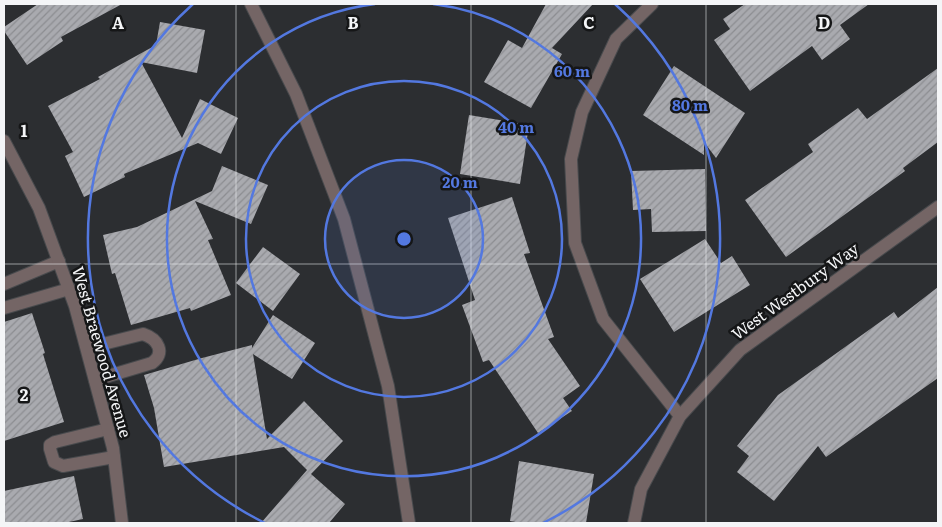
<svg xmlns="http://www.w3.org/2000/svg" width="942" height="527" font-family="Literata,serif">
<style>
.building{fill:url(#building-hatch)}
.lines{fill:none;stroke-linecap:round;stroke-linejoin:round}
.service-casing{stroke:#484a4d;stroke-width:14}
.minor-casing{stroke:#484a4d;stroke-width:14}
.tertiary-casing{stroke:#484a4d;stroke-width:14}
.service{stroke:#746565;stroke-width:12}
.minor{stroke:#746565;stroke-width:12}
.tertiary{stroke:#746565;stroke-width:12}
.grid{fill:none;stroke:#f4f5f7;stroke-width:1;stroke-opacity:0.55}
.ring{fill:none;stroke:#5378e0;stroke-width:2.5}
.labels{text-anchor:middle;stroke-width:5;stroke-linejoin:round;paint-order:stroke}
.street-label{font-size:16px;fill:#f4f5f7;stroke:#151617}
.grid-label{font-size:16px;text-anchor:middle;font-weight:bold;fill:#f4f5f7;stroke:#151617;stroke-width:5;stroke-linejoin:round;paint-order:stroke}
.centre{fill:#5378e0;stroke:#151617;stroke-width:2.5}
.ring-label{font-size:15px;text-anchor:middle;font-weight:bold;fill:#5378e0;stroke:#151617;stroke-width:5;stroke-linejoin:round;paint-order:stroke}
</style>
<defs>
<pattern id="building-hatch" width="6" height="6" patternUnits="userSpaceOnUse" patternTransform="scale(1.25)"><rect width="6" height="6" fill="#a9aaaf"/><path d="M-1 1l2-2M0 6l6-6M5 7l2-2" fill="none" stroke="#8c8d91"/></pattern>
</defs>
<rect width="100%" height="100%" fill="#2c2e31"/>
<g class="building">
<polygon points="38,4 122,4 61,37 63,41 27,65 4,31 4,27"/>
<polygon points="546,4 593,4 552,48 562,54 531,108 484,82 508,40 522,48"/>
<polygon points="745,4 869,4 840,25 850,39 822,60 812,46 750,91 714,40 730,29 723,19"/>
<polygon points="160,22 205,30 197,73 141,62 182,138 200,99 238,118 221,154 198,143 124,174 125,177 84,197 65,156 73,152 48,106 100,79 98,77 156,45"/>
<polygon points="674,66 745,113 716,158 704,142 704,155 643,115"/>
<polygon points="938,68 938,142 903,168 905,171 786,257 745,200 813,152 808,144 858,108 867,119"/>
<polygon points="469,115 529,125 520,184 460,174"/>
<polygon points="222,166 268,185 251,224 195,201 213,239 208,240 231,295 191,311 190,308 131,325 115,273 112,274 103,235 137,227 212,191"/>
<polygon points="705,169 706,231 652,232 651,209 633,210 631,171"/>
<polygon points="512,197 530,253 524,254 554,337 548,339 580,386 563,398 572,411 538,433 489,360 483,362 462,305 475,300 448,218"/>
<polygon points="705,239 721,263 732,256 750,285 674,332 640,279"/>
<polygon points="263,247 300,274 273,311 236,283"/>
<polygon points="938,287 938,378 826,457 818,446 774,501 737,472 749,456 737,446 778,395 894,312 898,318"/>
<polygon points="32,313 45,353 43,354 64,422 4,441 4,322"/>
<polygon points="273,315 315,343 292,379 253,354 267,439 304,401 343,441 311,474 345,504 329,523 261,523 307,470 284,447 164,467 154,408 144,375 202,358 252,345 252,348"/>
<polygon points="519,461 594,474 586,523 521,523 510,521"/>
<polygon points="74,476 83,519 64,523 4,523 4,491"/>
</g>
<g class="lines">
<g class="service-casing">
<g id="service">
<polyline points="4,284 59,261"/>
<polyline points="4,308 69,289"/>
<path d="M87 348 143 334C158 339 166 353 152 363L95 380"/>
<polyline points="108,429 55,442 50,445 50,449 54,462 63,466 114,457"/>
</g>
</g>
<g class="minor-casing">
<g id="minor">
<polyline points="652,4 616,39 582,112 571,159 575,243 603,319 680,416"/>
<polyline points="4,141 39,208 75,306 113,448 122,523"/>
<polyline points="634,523 641,489 680,416 740,350 938,207"/>
</g>
</g>
<g class="tertiary-casing">
<polyline id="tertiary" points="251,4 296,94 344,219 388,386 409,523"/>
</g>
<use href="#service" class="service"/>
<use href="#minor" class="minor"/>
<use href="#tertiary" class="tertiary"/>
</g>
<path class="grid" d="M236 4V523M471 4V523M706 4V523M4 264H938"/>
<circle cx="404" cy="239" r="79" fill="#5378e0" fill-opacity=".12"/>
<g class="ring">
<circle cx="404" cy="239" r="79"/>
<circle cx="404" cy="239" r="158"/>
<path d="M433 4A237 237 0 1 1 375 4"/>
<path d="M265 523A316 316 0 0 1 193 4M615 4A316 316 0 0 1 543 523"/>
</g>
<g class="labels">
<g class="street-label">
<text transform="translate(795 291) rotate(-36)" y="6">West Westbury Way</text>
<text transform="translate(102 352) rotate(74)" y="6">West Braewood Avenue</text>
</g>
</g>
<g class="grid-label">
<text x="118" y="29">A</text>
<text x="353" y="29">B</text>
<text x="589" y="29">C</text>
<text x="824" y="29">D</text>
<text x="24" y="137">1</text>
<text x="24" y="401">2</text>
</g>
<circle cx="404" cy="239" r="8" class="centre"/>
<g class="ring-label">
<text x="572" y="77">60 m</text>
<text x="690" y="111">80 m</text>
<text x="516" y="133">40 m</text>
<text x="460" y="188">20 m</text>
</g>
<rect width="942" height="527" fill="none" stroke="#f4f5f7" stroke-width="10"/>
</svg>
